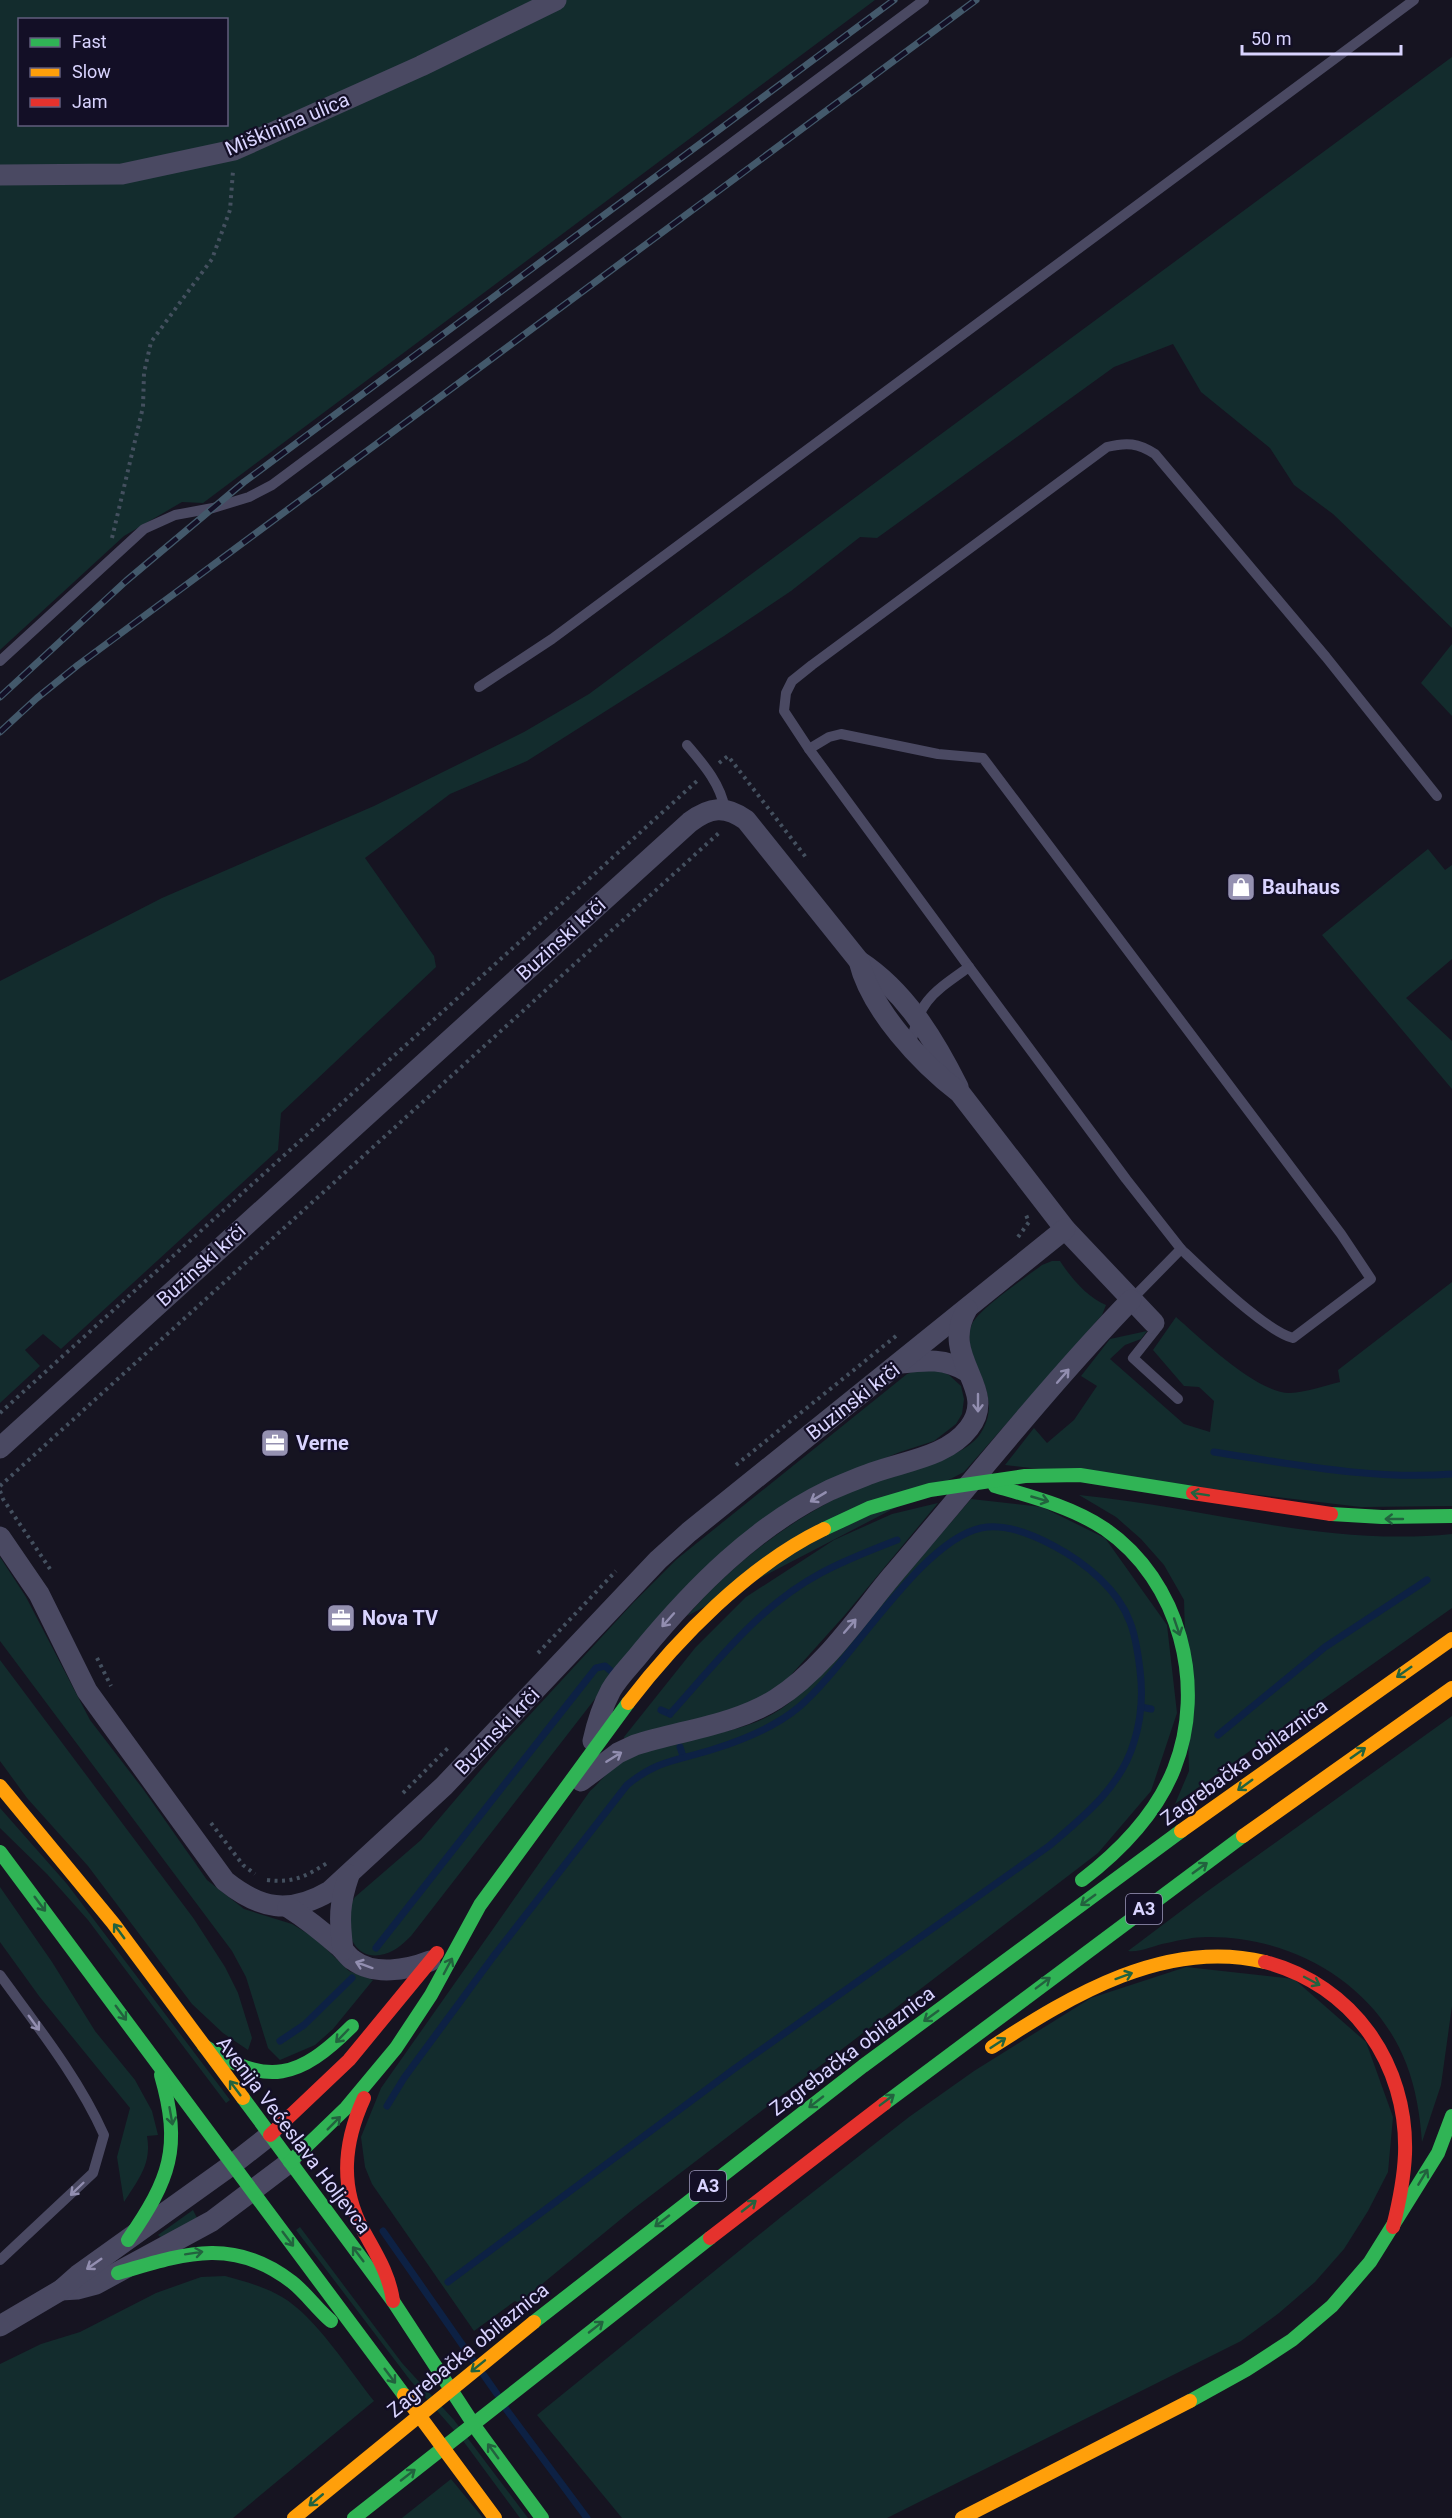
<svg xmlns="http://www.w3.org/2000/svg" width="1452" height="2518" font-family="Roboto,sans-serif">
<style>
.green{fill:#132c2d;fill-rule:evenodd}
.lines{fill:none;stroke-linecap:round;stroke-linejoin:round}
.stream{stroke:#0d2144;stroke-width:7}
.path{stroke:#44505f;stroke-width:4;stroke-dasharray:3 4.5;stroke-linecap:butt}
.lane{stroke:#4a4962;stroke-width:10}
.street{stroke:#4a4962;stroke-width:21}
.fast{stroke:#30b455;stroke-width:14}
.slow{stroke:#ff9f0a;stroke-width:14}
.jam{stroke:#e5322d;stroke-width:14}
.rail-casing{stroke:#43596b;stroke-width:7}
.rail{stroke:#130f26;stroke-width:4.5;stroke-dasharray:14;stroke-linecap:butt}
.oneway{stroke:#928eb0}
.oneway2{stroke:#22623e}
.labels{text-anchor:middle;stroke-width:4.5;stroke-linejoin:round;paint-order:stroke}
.shield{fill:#130f26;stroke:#9e99be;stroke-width:1.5}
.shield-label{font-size:18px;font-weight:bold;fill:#d9d4ff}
.street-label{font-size:20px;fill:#d9d4ff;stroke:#130f26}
.poi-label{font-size:20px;font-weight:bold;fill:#d9d4ff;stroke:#130f26;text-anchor:start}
</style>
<rect width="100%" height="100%" fill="#161421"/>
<g class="green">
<path d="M0 0H875L203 503 182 502 124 536 0 650ZM20 20H226V124H20Z"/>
<polygon points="1452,57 1452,628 1333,514 1294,485 1270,448 1201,392 1173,344 1114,367 877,538 860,537 791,591 724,636 527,761 450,794 365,858 434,956 436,967 281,1113 278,1150 61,1349 43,1334 25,1350 40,1366 0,1403 0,981 162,898 374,806 524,732 589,694"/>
<polygon points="1452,644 1452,716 1421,683"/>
<polygon points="1428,849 1445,870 1452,865 1452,959 1406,998 1452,1041 1452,1089 1322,935"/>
<path d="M1052 1261H1060C1071 1278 1087 1297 1106 1305L1102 1315 964 1472 687 1616C730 1567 779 1528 837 1498 849 1492 861 1486 874 1481 903 1469 958 1461 978 1437 1011 1393 957 1359 972 1324 979 1309 1026 1277 1042 1265Z"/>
<path d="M1452 1282V1506L1361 1507 1005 1465 1034 1428 1047 1443 1074 1420 1097 1386 1081 1376 1110 1339 1147 1331 1141 1339 1125 1345 1110 1359 1184 1424 1210 1432 1214 1401 1199 1387 1184 1386 1153 1350 1176 1317C1199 1337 1258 1394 1290 1393 1306 1392 1324 1386 1340 1382L1338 1370Z"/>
<path d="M936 1369 949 1375 961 1386 964 1399 962 1414 956 1424 934 1441 900 1452 843 1475 801 1497 612 1677 411 1936C402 1945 393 1953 380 1955 348 1960 341 1917 355 1897L421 1840 501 1746 633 1603 677 1559 907 1374 919 1370Z"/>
<path d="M1079 1495C1203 1507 1326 1547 1452 1534V1608L1175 1804 1189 1771 1184 1600 1164 1565 1141 1539 1116 1517Z"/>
<path d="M971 1499 1042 1507 1105 1538 1167 1625 1177 1713 1151 1791 1098 1853 632 2210 519 2303 515 2301 474 2331 372 2184 365 2167 361 2137 381 2088 590 1791C598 1784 605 1775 613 1768 651 1737 721 1740 765 1718 786 1708 803 1692 819 1676Z"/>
<polygon points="938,1503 844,1616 782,1685 742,1707 625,1740 624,1737 695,1648 746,1597 834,1540 892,1514"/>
<polygon points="0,1557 26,1597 90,1720 143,1789 207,1880 244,1909 292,1924 315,1938 349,1971 373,1980 333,2029 315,2045 280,2060 268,2048 246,1977 232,1951 0,1641"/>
<polygon points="0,1660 194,1919 225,1967 238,1993 252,2038 248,2050 223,2033 192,2004 88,1866 27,1798 0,1761"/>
<path d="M1452 1716V2006L1441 2085 1422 2142C1420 2115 1416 2089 1406 2063 1375 1983 1291 1936 1207 1937 1194 1937 1180 1940 1167 1943 1155 1945 1139 1953 1128 1951L1205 1893Z"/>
<polygon points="0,1808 67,1884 230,2100 226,2103 88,1920 47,1874 0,1828"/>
<path d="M0 1887 52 1962 95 2031 135 2080 152 2111 158 2135 147 2136C152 2164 138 2180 124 2202L117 2157 130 2108 39 1996 0 1942Z"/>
<polygon points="1186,1967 1294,1979 1366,2042 1393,2117 1388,2172 1368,2211 1344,2249 1315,2282 1279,2313 1241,2341 887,2518 622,2518 537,2415 781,2217 909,2117 974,2071 1091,1998"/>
<polygon points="193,2210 197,2218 162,2238 158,2235"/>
<polygon points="300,2227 402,2363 454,2420 528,2518 520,2518 461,2438 410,2380 296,2230"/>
<path d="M225 2276C243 2281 266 2287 282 2297 316 2317 349 2370 374 2401L233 2518H0V2364L41 2344 80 2332 156 2293 201 2277Z"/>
<polygon points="451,2479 483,2518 402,2518"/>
</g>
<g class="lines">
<g class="stream">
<path d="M1214 1452C1292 1464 1372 1480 1452 1474"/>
<polyline points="1141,1707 1151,1709"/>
<polyline points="661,1710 670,1714"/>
<path d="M670 1714C716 1663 759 1606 821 1573 845 1560 871 1550 897 1540"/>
<polyline points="1218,1735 1325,1647 1427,1580"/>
<polyline points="680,1747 683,1756"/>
<polyline points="376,1948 596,1668 605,1666 611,1671"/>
<polyline points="280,2041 304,2025 352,1978"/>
<path d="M387 2106 404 2078 493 1957 627 1785C659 1759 677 1761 714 1749 743 1740 775 1727 799 1707 849 1665 920 1541 981 1528 1005 1523 1034 1535 1054 1546 1084 1562 1118 1589 1130 1622 1136 1637 1138 1654 1140 1670 1143 1694 1141 1720 1134 1742 1121 1787 1083 1817 1049 1846L734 2069 448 2282"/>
<polyline points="383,2231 473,2360"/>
<polyline points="483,2374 497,2394"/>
<polyline points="506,2409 587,2518"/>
</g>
<g class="path">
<polyline points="112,538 143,407 144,373 151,342 212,259 230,210 233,171"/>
<polyline points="719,763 728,756 808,860"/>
<polyline points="1018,1237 1029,1222 1026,1215"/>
<polyline points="0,1413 697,781"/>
<polyline points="736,1465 896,1336"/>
<polyline points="0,1486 721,831"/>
<polyline points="0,1491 3,1499 50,1569"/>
<polyline points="538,1653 616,1571"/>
<polyline points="97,1658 111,1686"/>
<polyline points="403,1793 449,1747"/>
<polyline points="211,1823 243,1865 255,1874"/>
<path d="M267 1880C293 1883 305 1877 327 1863"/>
</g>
<g class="lane">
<polyline points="0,661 144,529 175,515 213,508 249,497 272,485 924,0"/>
<polyline points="479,687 552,639 1414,0"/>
<path d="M687 745C704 765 720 783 725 809"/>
<path d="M809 749 829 737 841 734 938 754 983 758 1341 1234 1371 1279 1293 1338C1264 1330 1204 1271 1181 1249"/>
<path d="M969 967 809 749 784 711 786 693 792 681 812 665 1107 447C1127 442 1138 443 1155 454L1326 657 1437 796"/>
<path d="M911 1047C917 1001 934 992 969 967L1126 1179 1181 1249 1131 1300"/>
<polyline points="1154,1323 1156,1329 1133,1358 1178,1399"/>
<path d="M0 1975C37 2026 78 2077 104 2135L93 2173 0 2260"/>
</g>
<g class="street">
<polyline points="0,175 122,174 234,150 421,66 556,0"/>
<path d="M859 961C905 991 934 1039 958 1087"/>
<path d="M901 1363C926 1360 945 1358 968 1372"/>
<path d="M0 1448 690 822C710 807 725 805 746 820L859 961C871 1010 921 1063 960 1093L1065 1229 1154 1323"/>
<path d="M0 1537 39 1594 87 1691 225 1881C260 1909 289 1915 330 1891L444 1786 658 1560 689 1532 1065 1229"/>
<path d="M593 1741C597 1723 602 1707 611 1690 619 1676 632 1664 642 1651 694 1588 755 1526 830 1490 844 1484 858 1478 872 1473 904 1461 947 1457 969 1428 1000 1388 938 1359 967 1309"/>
<path d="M581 1781 618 1753 635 1745C682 1730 735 1725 776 1699 821 1671 858 1617 891 1577 970 1485 1047 1387 1131 1300"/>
<path d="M288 1907C307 1919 323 1932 340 1947 345 1951 348 1957 353 1960 374 1976 407 1970 430 1961"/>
<path d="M343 1950C339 1919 339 1904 349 1875"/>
<polyline points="61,2290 77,2289 96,2284 212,2221 290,2162"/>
<polyline points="0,2326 61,2290 78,2275 233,2164 270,2135"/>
</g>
<g class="fast">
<path d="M995 1486C1033 1497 1072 1507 1105 1529 1180 1581 1207 1686 1174 1769 1156 1814 1120 1851 1082 1880"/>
<polyline points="1331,1514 1382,1517 1452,1516"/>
<polyline points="824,1529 869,1508 930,1490 1025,1476 1080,1475 1193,1493"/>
<polyline points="0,1852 404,2395"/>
<path d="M204 2046C268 2087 299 2079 352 2026"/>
<polyline points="243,2098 393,2301 478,2431 542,2518"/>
<polyline points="884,2104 1243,1836"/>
<polyline points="290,2162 346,2108 396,2048 431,1995 480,1905 628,1703"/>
<path d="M128 2240C170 2179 182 2148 161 2075"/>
<path d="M118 2273C183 2254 233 2236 292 2282 306 2293 317 2309 331 2321"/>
<polyline points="534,2322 863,2066 1181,1831"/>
<polyline points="1190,2401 1246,2370 1292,2340 1332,2306 1370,2262 1438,2153 1452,2116"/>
<polyline points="354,2518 710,2238"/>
</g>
<g class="slow">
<path d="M628 1703C678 1638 749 1565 824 1529"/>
<polyline points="0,1786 113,1923 243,2098"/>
<polyline points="1181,1831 1452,1639"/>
<polyline points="1243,1836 1452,1688"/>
<path d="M992 2047C1072 1995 1166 1938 1265 1962"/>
<polyline points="404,2395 495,2518"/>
<polyline points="294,2518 534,2322"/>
<polyline points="962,2518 1190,2401"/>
</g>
<g class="jam">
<polyline points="1193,1493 1331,1514"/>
<path d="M1265 1962C1353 1985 1408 2064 1405 2154 1404 2179 1399 2203 1393 2227"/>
<path d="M364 2098C344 2142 339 2186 363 2230 376 2254 389 2273 393 2301"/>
<polyline points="270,2135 349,2060 437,1953"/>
<polyline points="710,2238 884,2104"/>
</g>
<g class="rail-casing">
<g id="rail">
<polyline points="0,697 126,581 244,482 894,0"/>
<polyline points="0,732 37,698 78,665 976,0"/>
</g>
</g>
<use href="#rail" class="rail"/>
</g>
<defs><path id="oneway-shaft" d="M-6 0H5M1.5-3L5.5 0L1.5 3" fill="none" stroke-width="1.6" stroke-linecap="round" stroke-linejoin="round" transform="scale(1.5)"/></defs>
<g class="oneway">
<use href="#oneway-shaft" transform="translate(1063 1376) rotate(-49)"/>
<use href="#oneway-shaft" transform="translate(978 1403) rotate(90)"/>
<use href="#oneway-shaft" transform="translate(818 1497) rotate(149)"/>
<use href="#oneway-shaft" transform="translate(668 1620) rotate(132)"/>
<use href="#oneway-shaft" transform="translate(850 1626) rotate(-49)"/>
<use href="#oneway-shaft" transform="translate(614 1757) rotate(-32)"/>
<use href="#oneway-shaft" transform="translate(364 1965) rotate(-160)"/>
<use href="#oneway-shaft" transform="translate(34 2023) rotate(54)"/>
<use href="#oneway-shaft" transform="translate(77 2189) rotate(136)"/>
<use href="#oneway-shaft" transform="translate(94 2264) rotate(145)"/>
</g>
<g class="oneway2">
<use href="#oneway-shaft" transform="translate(1200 1494) rotate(-171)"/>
<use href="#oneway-shaft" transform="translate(1040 1499) rotate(16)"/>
<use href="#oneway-shaft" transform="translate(1394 1519) rotate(-180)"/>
<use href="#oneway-shaft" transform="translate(1177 1627) rotate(71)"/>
<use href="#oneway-shaft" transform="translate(1404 1672) rotate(145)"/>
<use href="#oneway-shaft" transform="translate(1358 1753) rotate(-35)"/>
<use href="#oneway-shaft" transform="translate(1245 1785) rotate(144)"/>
<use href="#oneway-shaft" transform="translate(1200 1868) rotate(-36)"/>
<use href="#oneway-shaft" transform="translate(1088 1900) rotate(144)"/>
<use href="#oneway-shaft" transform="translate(40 1904) rotate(53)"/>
<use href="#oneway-shaft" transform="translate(119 1931) rotate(-126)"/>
<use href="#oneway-shaft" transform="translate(448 1966) rotate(-62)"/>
<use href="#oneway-shaft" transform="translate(1124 1976) rotate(-20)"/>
<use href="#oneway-shaft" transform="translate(1312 1981) rotate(28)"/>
<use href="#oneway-shaft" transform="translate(1043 1983) rotate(-37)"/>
<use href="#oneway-shaft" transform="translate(121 2013) rotate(54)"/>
<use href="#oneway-shaft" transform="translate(931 2016) rotate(144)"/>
<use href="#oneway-shaft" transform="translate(342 2036) rotate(134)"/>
<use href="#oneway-shaft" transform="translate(998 2043) rotate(-33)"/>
<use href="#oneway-shaft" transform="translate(235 2088) rotate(-127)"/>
<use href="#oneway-shaft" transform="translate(887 2100) rotate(-37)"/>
<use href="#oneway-shaft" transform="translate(816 2102) rotate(142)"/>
<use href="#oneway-shaft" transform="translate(171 2116) rotate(80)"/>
<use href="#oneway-shaft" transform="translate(334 2123) rotate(-45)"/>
<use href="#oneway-shaft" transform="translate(1423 2177) rotate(-59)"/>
<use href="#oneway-shaft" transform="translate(749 2206) rotate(-38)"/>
<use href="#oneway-shaft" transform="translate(662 2221) rotate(142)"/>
<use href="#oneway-shaft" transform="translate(288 2239) rotate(53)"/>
<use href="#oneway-shaft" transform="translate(194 2253) rotate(-9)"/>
<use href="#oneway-shaft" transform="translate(358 2254) rotate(-127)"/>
<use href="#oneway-shaft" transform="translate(596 2327) rotate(-38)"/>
<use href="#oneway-shaft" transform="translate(478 2366) rotate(141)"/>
<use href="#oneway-shaft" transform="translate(390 2376) rotate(53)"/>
<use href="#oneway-shaft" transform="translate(493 2451) rotate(-126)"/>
<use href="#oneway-shaft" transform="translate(408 2475) rotate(-38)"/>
<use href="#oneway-shaft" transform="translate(316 2500) rotate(140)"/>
</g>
<defs>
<g id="shop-square" transform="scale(1.5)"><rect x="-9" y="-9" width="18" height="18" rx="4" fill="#9591b1" stroke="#130f26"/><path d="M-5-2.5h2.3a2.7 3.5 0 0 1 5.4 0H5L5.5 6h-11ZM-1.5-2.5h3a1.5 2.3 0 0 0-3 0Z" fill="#fff"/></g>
<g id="office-square" transform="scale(1.5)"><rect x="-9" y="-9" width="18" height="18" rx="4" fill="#9591b1" stroke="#130f26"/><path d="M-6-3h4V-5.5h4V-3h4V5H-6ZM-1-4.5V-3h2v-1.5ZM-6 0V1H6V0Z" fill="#fff"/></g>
</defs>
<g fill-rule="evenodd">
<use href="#shop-square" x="1241" y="887"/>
<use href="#office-square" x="275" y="1443"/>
<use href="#office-square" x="341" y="1618"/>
</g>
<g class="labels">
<g class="shield">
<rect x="1126" y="1894" width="36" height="30" rx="4.5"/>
<rect x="690" y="2171" width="36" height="30" rx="4.5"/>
</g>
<g class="shield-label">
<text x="1144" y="1915">A3</text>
<text x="708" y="2192">A3</text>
</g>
<g class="street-label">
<text transform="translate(287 124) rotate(-23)" y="7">Miškinina ulica</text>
<text transform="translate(561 939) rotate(-42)" y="7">Buzinski krči</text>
<text transform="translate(201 1265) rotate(-42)" y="7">Buzinski krči</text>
<text transform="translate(853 1401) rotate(-38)" y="7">Buzinski krči</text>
<text transform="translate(497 1731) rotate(-46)" y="7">Buzinski krči</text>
<text transform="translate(1244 1762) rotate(-36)" y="7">Zagrebačka obilaznica</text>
<text transform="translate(852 2051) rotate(-37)" y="7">Zagrebačka obilaznica</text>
<text transform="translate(294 2135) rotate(53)" y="7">Avenija Većeslava Holjevca</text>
<text transform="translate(468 2350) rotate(-39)" y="7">Zagrebačka obilaznica</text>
</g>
<g class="poi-label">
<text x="1262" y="894">Bauhaus</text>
<text x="296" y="1450">Verne</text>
<text x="362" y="1625">Nova TV</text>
</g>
</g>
<rect x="18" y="18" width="210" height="108" fill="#130f26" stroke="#625e7d" stroke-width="1.5"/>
<rect x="30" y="38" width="30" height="9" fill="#30b455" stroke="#625e7d" stroke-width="1.5"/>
<text x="72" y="48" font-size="18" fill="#d9d4ff">Fast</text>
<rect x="30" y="68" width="30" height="9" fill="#ff9f0a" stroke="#625e7d" stroke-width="1.5"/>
<text x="72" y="78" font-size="18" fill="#d9d4ff">Slow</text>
<rect x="30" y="98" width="30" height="9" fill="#e5322d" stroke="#625e7d" stroke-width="1.5"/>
<text x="72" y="108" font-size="18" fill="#d9d4ff">Jam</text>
<path d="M1242 45v9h159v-9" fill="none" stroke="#d9d4ff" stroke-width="3"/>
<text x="1251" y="45" font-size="18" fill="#d9d4ff" stroke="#130f26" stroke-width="4.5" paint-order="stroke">50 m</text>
</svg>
